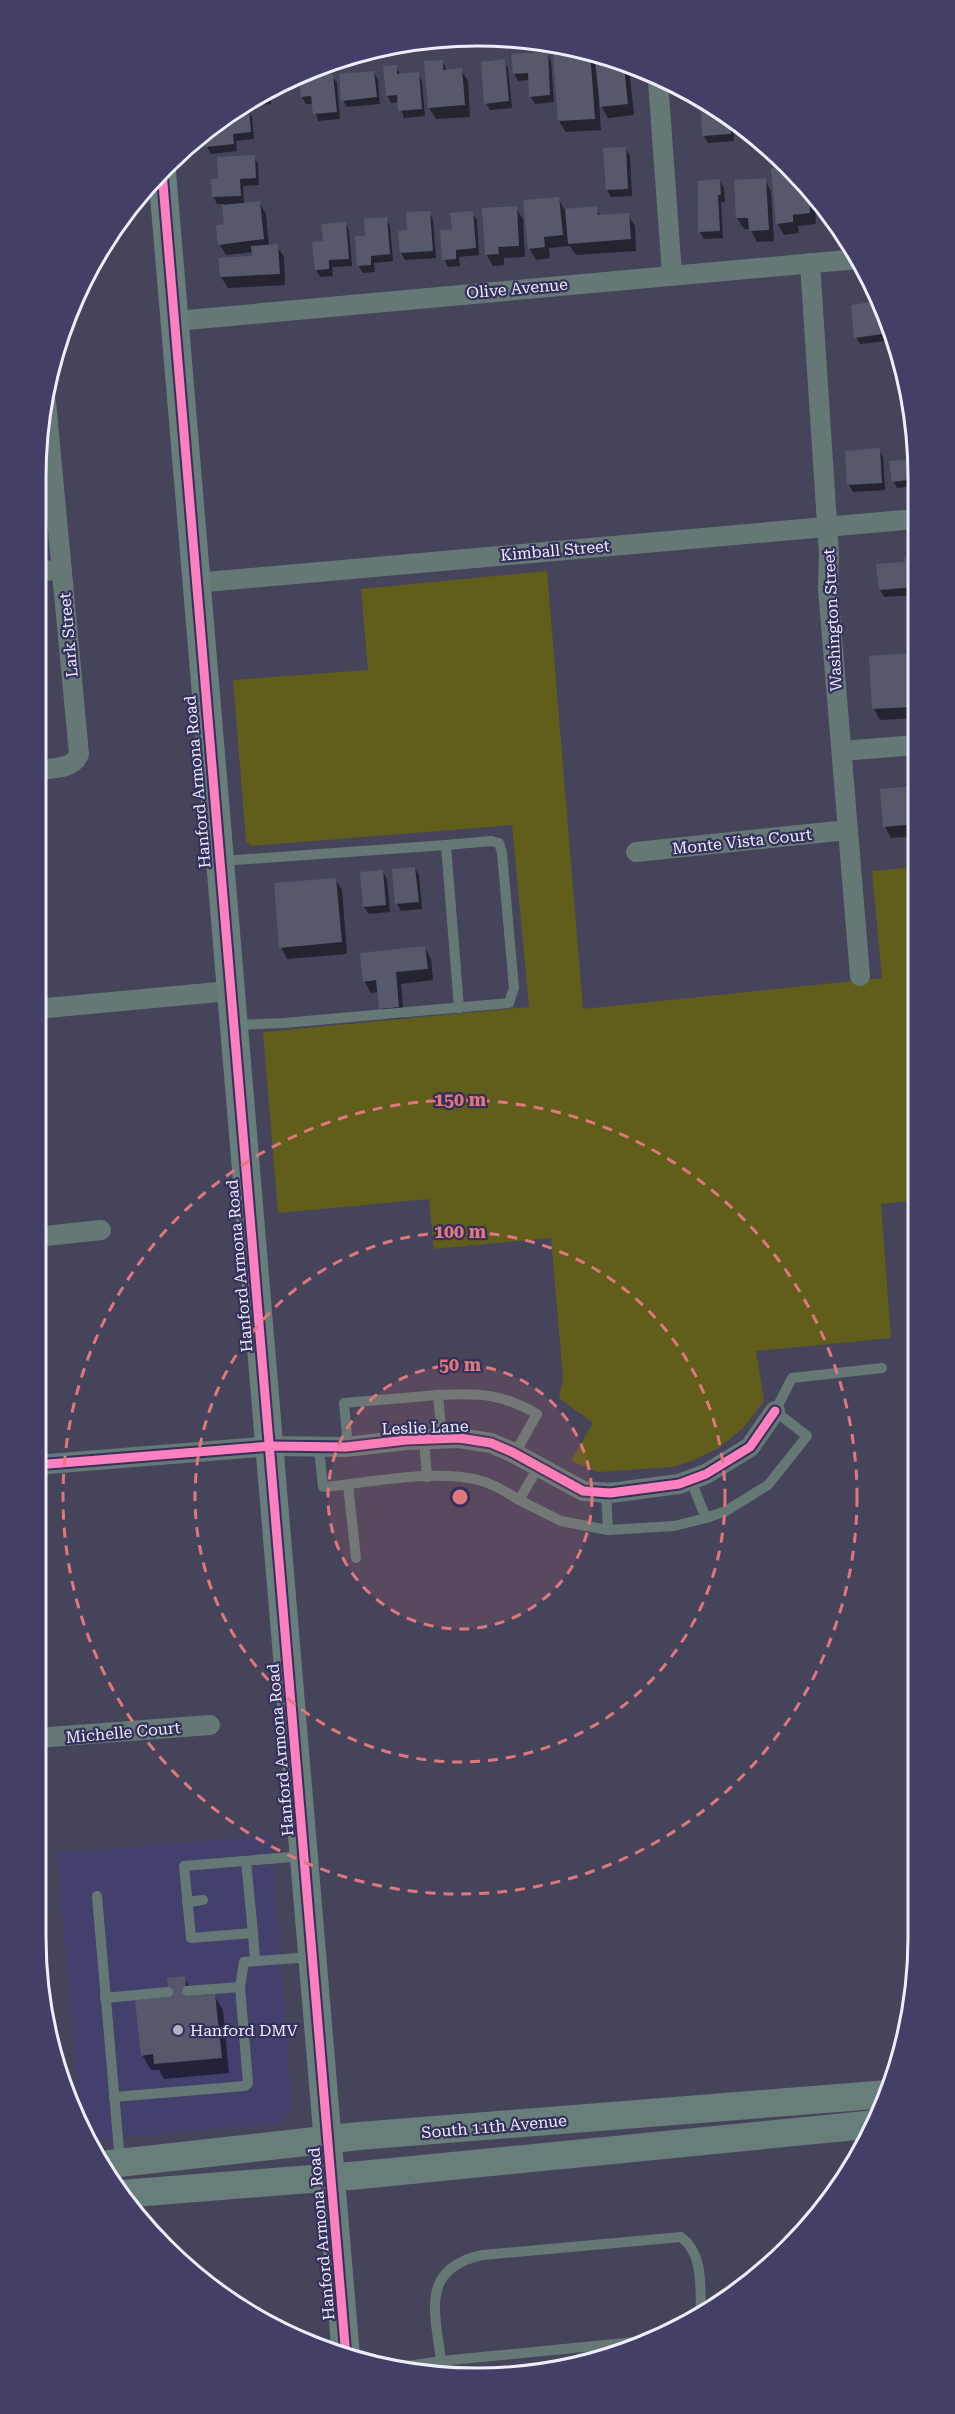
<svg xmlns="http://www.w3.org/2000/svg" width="955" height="2414" font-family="'Roboto Serif',serif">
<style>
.built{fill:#44406d}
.green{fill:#615d1b}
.shadow{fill:#0007}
.building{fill:#56596c}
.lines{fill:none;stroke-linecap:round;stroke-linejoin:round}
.service{stroke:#657875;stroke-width:10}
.minor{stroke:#657875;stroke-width:20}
.secondary{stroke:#677e7a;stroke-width:28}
.cycleway-casing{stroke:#343059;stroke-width:13}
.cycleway{stroke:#ff80c0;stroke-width:9}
.ring{fill:none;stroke:#e0777d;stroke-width:3;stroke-dasharray:10 8}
.poi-dot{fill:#b3b2c4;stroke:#343059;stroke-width:2}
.labels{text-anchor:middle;stroke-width:4.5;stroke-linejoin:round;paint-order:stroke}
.street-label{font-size:16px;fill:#eeedfd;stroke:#343059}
.poi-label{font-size:16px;fill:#eeedfd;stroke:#343059;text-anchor:start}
.rim{fill:none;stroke:#eeedfd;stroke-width:3}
.centre{fill:#e0777d;stroke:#343059;stroke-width:3}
.ring-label{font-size:18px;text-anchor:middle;font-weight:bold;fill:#e0777d;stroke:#343059;stroke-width:4.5;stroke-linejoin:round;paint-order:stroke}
</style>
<rect width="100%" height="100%" fill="#46445b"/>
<polygon class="built" points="271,1835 292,2109 281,2123 88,2141 81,2125 57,1853"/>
<polygon class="green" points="547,571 583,1009 882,978 872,871 916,867 917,1200 881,1204 891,1338 756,1351 764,1401 744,1427 719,1448 689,1462 672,1467 599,1472 571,1461 593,1423 559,1398 563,1378 551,1238 434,1249 429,1199 278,1213 263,1032 529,1007 512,825 251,846 246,841 233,680 368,670 361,589"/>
<g class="shadow">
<polygon points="547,53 551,61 554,102 535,104 530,96 529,80 518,81 514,74"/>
<polygon points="589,53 597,66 596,53 629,68 634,115 608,118 599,102 601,130 566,132 559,121"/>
<polygon points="442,61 447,71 461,70 468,81 470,117 436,119 429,108"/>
<polygon points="504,61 508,68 512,108 490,110 486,103"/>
<polygon points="396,67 400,74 418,74 422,81 425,116 404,118 399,102 391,103 387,95"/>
<polygon points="312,70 316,77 332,76 337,83 340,119 318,121 313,104 306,104 302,97 300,76"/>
<polygon points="374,72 378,80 380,104 347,107 343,100"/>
<polygon points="270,89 271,104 242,106 257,95"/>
<polygon points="702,103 722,110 733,119 734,141 708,143 704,136"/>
<polygon points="248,110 252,117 254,139 236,141 237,151 211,154 207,147 216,133"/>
<polygon points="626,149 630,156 632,196 611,197 607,190"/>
<polygon points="254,157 258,164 259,185 243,186 244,204 259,202 266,214 269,246 277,246 284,257 285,285 228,288 221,277 254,257 253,252 226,255 219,244 226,226 224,204 217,204 213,196 219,180"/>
<polygon points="783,164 807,185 809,198 815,208 816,224 798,226 799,233 784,235 777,223"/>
<polygon points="765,180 771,191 774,241 757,242 750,229 744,229 737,218"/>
<polygon points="720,181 724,188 725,202 721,202 723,238 704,239 700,232"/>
<polygon points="558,199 565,210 596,208 601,217 628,215 635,226 636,251 576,255 570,246 549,248 550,258 536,260 529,248"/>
<polygon points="516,208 523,219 525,257 504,258 504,265 493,266 486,254"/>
<polygon points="429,212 433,220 436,258 405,260 401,253 409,231"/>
<polygon points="472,213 477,220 479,255 459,257 460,266 448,267 444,259 453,231"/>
<polygon points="386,219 390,226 393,261 374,263 375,272 363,273 358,265 367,237"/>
<polygon points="345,223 349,230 352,266 332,267 333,276 320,277 316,270 314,243 324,242"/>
<polygon points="878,303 882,312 886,341 860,344 856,337"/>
<polygon points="906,423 915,423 915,445 908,445 907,442"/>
<polygon points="879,449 883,457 885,490 853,492 849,485 846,452"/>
<polygon points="913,460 915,486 897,488 893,481"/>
<polygon points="914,558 916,595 884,597 880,590"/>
<polygon points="908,655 914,666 916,718 880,720 874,709"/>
<polygon points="916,787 916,836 891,838 885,827 882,790"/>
<polygon points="415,868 419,875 422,909 401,911 397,904"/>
<polygon points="382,871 387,879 390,912 369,914 364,907 362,873"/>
<polygon points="335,879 342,890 347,954 287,959 281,947"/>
<polygon points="425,948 431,959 433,980 401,984 404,1018 387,1019 380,1008 378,992 371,993 364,981"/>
<polygon points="184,1978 193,1993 214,1995 223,2010 229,2073 164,2079 159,2070 151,2070 142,2055"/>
</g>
<g class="building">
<polygon points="590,51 595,119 558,121 553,54"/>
<polygon points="548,52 550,95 529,97 528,73 513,74 511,54"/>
<polygon points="594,52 624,66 628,104 600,107"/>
<polygon points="505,59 509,101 484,104 481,62"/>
<polygon points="443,60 443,70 462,68 465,105 428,108 424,61"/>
<polygon points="397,65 397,74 419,72 422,109 398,111 397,95 386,96 383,66"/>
<polygon points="312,70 313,76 333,74 337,112 313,114 311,96 301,97 299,76"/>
<polygon points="374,71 377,97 341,101 339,74"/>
<polygon points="701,102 722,110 730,117 731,134 702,136"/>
<polygon points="249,108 251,132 233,134 234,144 205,147 204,133 214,132 213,126 237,109"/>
<polygon points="626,147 628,189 606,190 603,148"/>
<polygon points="255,155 256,178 240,179 241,196 212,197 211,179 218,179 217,157"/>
<polygon points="782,162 802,180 804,196 809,196 810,213 793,215 793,222 776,224 771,168 782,167"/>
<polygon points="766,178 769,230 749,231 748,218 736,218 734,180"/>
<polygon points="720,179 721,195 718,195 720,231 698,232 698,181"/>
<polygon points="559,197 563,235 544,237 545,247 528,249 523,200"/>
<polygon points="260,201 264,239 218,245 216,225 224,224 222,205"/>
<polygon points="517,206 519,246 498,247 499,254 485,255 482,208"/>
<polygon points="597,206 598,215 629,213 631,239 568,244 565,209"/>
<polygon points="430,211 433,251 400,253 398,231 407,230 406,212"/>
<polygon points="473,211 476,248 456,250 456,259 442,260 440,230 452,229 450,213"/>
<polygon points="387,217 390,254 371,256 371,265 357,266 355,236 365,236 364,219"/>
<polygon points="346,222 349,259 329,260 329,269 315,270 312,242 323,241 321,224"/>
<polygon points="278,244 280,274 220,277 218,258 252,256 251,246"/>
<polygon points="879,301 883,334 854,338 851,305"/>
<polygon points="915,421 915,442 905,443 904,422"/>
<polygon points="880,448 882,483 847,485 845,451"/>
<polygon points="914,459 915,479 892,482 889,461"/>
<polygon points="915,556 916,587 879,590 876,564 905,562 904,557"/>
<polygon points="909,653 913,707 872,709 869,656"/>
<polygon points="916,786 916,824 883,827 880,789"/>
<polygon points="415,867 419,902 395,904 392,869"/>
<polygon points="383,870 386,905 363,907 360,872"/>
<polygon points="336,878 342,942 279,948 274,883"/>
<polygon points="425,946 428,969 396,972 399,1007 379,1009 376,980 363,982 360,953"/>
<polygon points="185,1976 187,1996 215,1994 222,2058 154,2064 153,2054 141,2056 135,2000 169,1997 167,1978"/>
</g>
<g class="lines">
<g class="service">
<polyline points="222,861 446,845 459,1008"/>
<polyline points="236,1025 284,1023 509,1003 514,988 502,853 499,843 491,841 446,845"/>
<polyline points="424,1439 427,1477"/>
<path d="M442 1439 438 1395C478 1393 501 1393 537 1414L515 1453"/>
<polyline points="348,1447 344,1403 438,1395"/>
<path d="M319 1448 323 1487C371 1483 435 1468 482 1481 495 1485 507 1492 519 1500"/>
<polyline points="539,1466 519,1500 561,1521 608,1530"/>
<polyline points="691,1481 706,1518 726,1511 768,1485 807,1436 775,1411 792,1378 882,1368"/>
<polyline points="348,1485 356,1558"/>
<polyline points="606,1493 608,1530 674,1526 706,1518"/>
<polyline points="246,1861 253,1933 191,1938 184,1866 303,1856"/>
<polyline points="97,1896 120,2162"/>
<polyline points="187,1902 203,1900"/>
<polyline points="253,1933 255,1961"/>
<polyline points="187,1991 240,1987"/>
<polyline points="105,1998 168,1992"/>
<polyline points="114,2097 245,2086 248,2083 240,1987 244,1962 312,1957"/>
<path d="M441 2361C435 2311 420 2269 482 2255L681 2237C704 2254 700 2288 701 2315"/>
<polyline points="394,2368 441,2361 655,2340"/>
</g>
<g class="minor">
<polyline points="658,81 672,274"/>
<polyline points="810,263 829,554 828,589 860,976"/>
<polyline points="176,321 858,259"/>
<polyline points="36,571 62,570"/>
<polyline points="195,583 915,519"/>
<polyline points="842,751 916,745"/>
<path d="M36 770C52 768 73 770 79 754L46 402"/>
<polyline points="636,852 847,830"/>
<polyline points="36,1009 229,991"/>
<polyline points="36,1237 101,1230"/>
<polyline points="36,1465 271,1446 346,1447 406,1440 459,1438 491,1443 512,1452 583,1491 610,1493 679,1484 706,1474 750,1447 775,1411"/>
<polyline points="36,1738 210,1725"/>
</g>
<g class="secondary">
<polyline points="162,172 346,2357"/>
<polyline points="101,2165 359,2136 888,2094"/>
<polyline points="121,2194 361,2175 876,2124"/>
</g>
<g class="cycleway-casing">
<g id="cycleway">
<polyline points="162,172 346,2357"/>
<polyline points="36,1465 271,1446 346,1447 406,1440 459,1438 491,1443 512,1452 583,1491 610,1493 679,1484 706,1474 750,1447 775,1411"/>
</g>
</g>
<use href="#cycleway" class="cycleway"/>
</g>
<circle cx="460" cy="1497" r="132" fill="#e0777d" fill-opacity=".12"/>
<g class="ring">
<circle cx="460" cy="1497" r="132"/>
<circle cx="460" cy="1497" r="265"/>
<circle cx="460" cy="1497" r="397"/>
</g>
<circle class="poi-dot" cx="178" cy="2030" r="6"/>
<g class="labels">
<g class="street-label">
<text transform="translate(517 288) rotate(-5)" y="6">Olive Avenue</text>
<text transform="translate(555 550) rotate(-5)" y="6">Kimball Street</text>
<text transform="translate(832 620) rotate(-93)" y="6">Washington Street</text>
<text transform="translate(68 635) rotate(-95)" y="6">Lark Street</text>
<text transform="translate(197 782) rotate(-95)" y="6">Hanford Armona Road</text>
<text transform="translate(742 841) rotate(-6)" y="6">Monte Vista Court</text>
<text transform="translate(239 1266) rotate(-95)" y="6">Hanford Armona Road</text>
<text transform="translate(425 1427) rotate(-2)" y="6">Leslie Lane</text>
<text transform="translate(123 1732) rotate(-5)" y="6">Michelle Court</text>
<text transform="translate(280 1750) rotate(-95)" y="6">Hanford Armona Road</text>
<text transform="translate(494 2126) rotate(-5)" y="6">South 11th Avenue</text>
<text transform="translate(321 2234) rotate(-95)" y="6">Hanford Armona Road</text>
</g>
<g class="poi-label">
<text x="190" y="2036">Hanford DMV</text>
</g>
</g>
<path d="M0 0H955V2414H0ZM477 46H477A431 431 0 0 1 908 477V1937A431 431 0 0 1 477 2368H477A431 431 0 0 1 46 1937V477A431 431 0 0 1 477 46Z" fill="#433f66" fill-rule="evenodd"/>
<path class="rim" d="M477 46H477A431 431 0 0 1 908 477V1937A431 431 0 0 1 477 2368H477A431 431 0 0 1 46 1937V477A431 431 0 0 1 477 46Z"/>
<circle cx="460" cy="1497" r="9" class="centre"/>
<g class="ring-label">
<text x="460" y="1106">150 m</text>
<text x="460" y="1238">100 m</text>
<text x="460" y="1371">50 m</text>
</g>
</svg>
